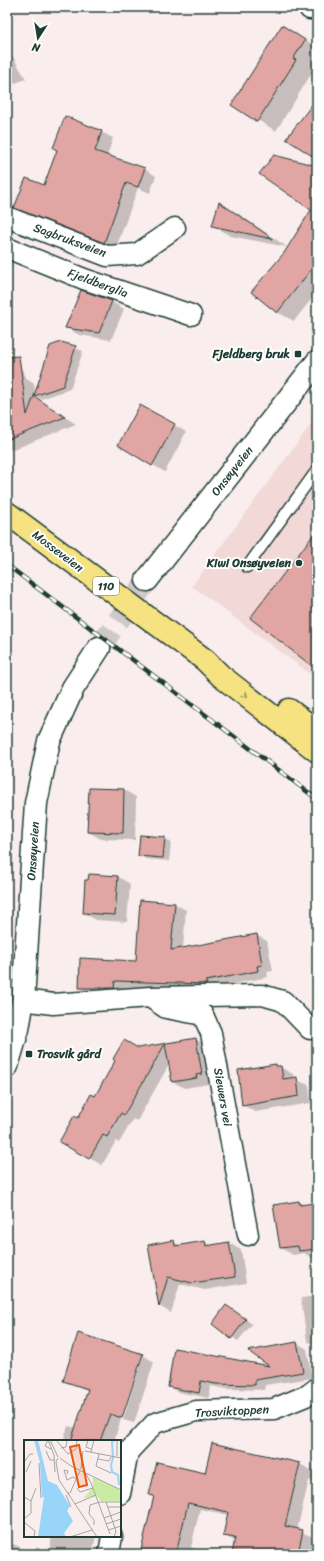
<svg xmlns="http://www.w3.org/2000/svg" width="324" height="1561" font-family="Sriracha,sans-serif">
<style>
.built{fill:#f2d8d7}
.shadow{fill:#0003}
.building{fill:#e1a6a3;stroke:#1f3d34}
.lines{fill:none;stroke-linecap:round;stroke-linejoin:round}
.secondary-tunnel{stroke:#cdcac8;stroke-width:22;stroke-dasharray:22 11;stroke-linecap:butt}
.lane-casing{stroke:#1f3d34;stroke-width:13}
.street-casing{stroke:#1f3d34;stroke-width:23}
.secondary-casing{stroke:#1f3d34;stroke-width:25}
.highway-casing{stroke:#1f3d34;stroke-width:25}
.lane{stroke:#fff;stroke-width:10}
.street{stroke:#fff;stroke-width:20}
.secondary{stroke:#fff;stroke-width:22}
.highway{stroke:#f7e281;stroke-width:22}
.rail-casing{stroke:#1f3d34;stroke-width:4.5}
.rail{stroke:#fff;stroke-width:3;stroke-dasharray:9;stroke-linecap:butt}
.oneway{stroke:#808757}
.poi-dot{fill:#1f3d34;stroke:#fff;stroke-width:1.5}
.labels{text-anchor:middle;stroke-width:4;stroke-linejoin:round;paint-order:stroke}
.shield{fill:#fff;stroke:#627771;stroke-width:1}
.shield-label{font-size:11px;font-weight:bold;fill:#1f3d34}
.street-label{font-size:12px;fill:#1f3d34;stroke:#fff}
.poi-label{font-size:12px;font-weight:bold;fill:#1f3d34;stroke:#fff;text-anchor:end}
.inset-river{fill:none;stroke:#99d4f9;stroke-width:2}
.inset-road{fill:none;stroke:#a2a7a3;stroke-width:1}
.view{fill:#e8590c;fill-opacity:0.15;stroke:#e8590c;stroke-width:2}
.inset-edge{fill:none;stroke:#1f3d34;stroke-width:2}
</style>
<rect width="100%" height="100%" fill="#f9eded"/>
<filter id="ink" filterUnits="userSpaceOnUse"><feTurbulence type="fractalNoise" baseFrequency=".025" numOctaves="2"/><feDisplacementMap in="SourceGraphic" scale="8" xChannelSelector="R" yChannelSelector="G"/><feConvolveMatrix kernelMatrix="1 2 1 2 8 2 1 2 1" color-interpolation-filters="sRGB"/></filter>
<g filter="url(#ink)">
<polygon class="built" points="317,416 317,679 192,586"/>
<g class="shadow">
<polygon points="7,7 26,7 27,8 7,11"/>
<polygon points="282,26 317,47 317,60 311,70 313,71 276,131 232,105"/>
<polygon points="7,47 26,79 7,86"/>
<polygon points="101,132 113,138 107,156 145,169 156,176 150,193 138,188 116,248 27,214 16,207 45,186"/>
<polygon points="317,167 317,292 294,321 277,312 285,253 312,210"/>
<polygon points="219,203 237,213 287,247 231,236 213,226"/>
<polygon points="112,302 124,309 111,340 79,335 67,328"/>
<polygon points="61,343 83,351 70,389 41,399 36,396 36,399 76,424 12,450 7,447 7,351 12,363 22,369 25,377 34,383 35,394"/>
<polygon points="174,425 186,432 165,472 119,445"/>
<polygon points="90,789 124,790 136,797 135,840 101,839 88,832"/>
<polygon points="165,838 171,842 169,861 146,859 139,855"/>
<polygon points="117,876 130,884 127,922 96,920 84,913"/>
<polygon points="175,904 186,910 183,949 256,935 267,941 273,971 267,972 268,977 217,987 218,990 126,987 125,994 91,994 80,988 137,962"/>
<polygon points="196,1039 208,1046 214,1080 208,1081 208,1084 185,1088 173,1082 170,1063 137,1121 133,1119 119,1143 116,1141 102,1165 60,1142 95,1097 138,1049"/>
<polygon points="276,1065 293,1074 294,1079 309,1085 311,1103 255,1112 243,1105"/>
<polygon points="299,1202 306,1206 314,1204 317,1206 317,1257 312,1258 304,1253 293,1255 281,1248"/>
<polygon points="174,1242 181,1246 205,1242 212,1246 229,1243 241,1250 246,1283 205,1290 180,1284 171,1313 159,1306 150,1246"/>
<polygon points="317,1296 317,1347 307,1341 301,1298"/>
<polygon points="233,1310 252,1324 238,1341 213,1324"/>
<polygon points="297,1343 307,1349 312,1378 265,1385 264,1390 227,1389 211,1386 209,1398 178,1392 169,1387 273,1368"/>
<polygon points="143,1355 154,1362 134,1423 123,1420 143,1356 141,1356 114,1441 63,1441 68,1426 76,1428 89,1391 64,1380"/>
<polygon points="317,1446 317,1485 309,1480 297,1530 315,1538 311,1554 234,1554 236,1542 224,1535 228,1515 200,1509 191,1547 205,1554 141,1554 154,1496 151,1494 206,1474 300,1464 311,1470"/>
<polygon points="52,1536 96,1536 92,1554 49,1554"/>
<polygon points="7,1541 26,1550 44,1554 7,1554"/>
</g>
<g class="building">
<polygon points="282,25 305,40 293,59 296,60 257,122 231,105"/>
<polygon points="317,98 317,159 286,139"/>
<polygon points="65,116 102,131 95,151 145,168 138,187 126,183 104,243 14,208 26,178 44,185 57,150 53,148"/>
<polygon points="274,155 317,166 317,262 277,313 251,292 284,253 311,210 259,174"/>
<polygon points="219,202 272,238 272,239 212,226"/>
<polygon points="81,290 112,301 99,333 65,328"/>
<polygon points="61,342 76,346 63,386 34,396 50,346"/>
<polygon points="19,356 27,415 34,396 65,417 7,440 7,357"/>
<polygon points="140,405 175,424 152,466 118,445"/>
<polygon points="317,530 317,670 250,618"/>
<polygon points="89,788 124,789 123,833 87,832"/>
<polygon points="140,835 165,837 163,858 138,856"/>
<polygon points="89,874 118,876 115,915 83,913 85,880 88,880"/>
<polygon points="140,900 175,903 171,950 257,934 262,965 257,966 258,971 206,981 207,984 115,981 114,988 79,988 80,958 136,961"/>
<polygon points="196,1038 202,1074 196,1075 197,1078 172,1082 165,1044 124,1115 121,1113 107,1137 103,1135 89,1159 59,1142 74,1116 78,1118 91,1094 95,1096 115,1061 113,1059 124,1040 138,1048"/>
<polygon points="276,1064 276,1066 281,1066 283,1079 297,1077 299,1096 242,1106 238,1070"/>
<polygon points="299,1201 300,1205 314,1203 317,1223 317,1249 299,1251 298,1246 280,1248 273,1205"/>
<polygon points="174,1240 175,1246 205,1241 206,1246 229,1242 235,1277 192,1283 168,1277 159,1307 148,1245"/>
<polygon points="226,1305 246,1319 231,1339 212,1324"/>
<polygon points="78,1333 143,1354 122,1418 110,1414 100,1441 71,1441 88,1389 63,1381"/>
<polygon points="297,1342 303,1372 255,1380 255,1385 216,1384 201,1381 199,1393 168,1387 174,1348 269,1366 248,1351"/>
<polygon points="212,1443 300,1463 285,1526 303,1530 298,1554 232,1554 235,1538 223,1536 228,1512 188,1503 176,1554 140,1554 154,1496 149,1495 157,1462 205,1473"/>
</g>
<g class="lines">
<polyline class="secondary-tunnel" points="99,648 147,580"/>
<g class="lane-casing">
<polyline id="lane" points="247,567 317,470"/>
</g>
<g class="street-casing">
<g id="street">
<polyline points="310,9 311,7"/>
<polyline points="7,217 107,256 137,254 175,228"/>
<polyline points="7,248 84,279 191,315"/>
<polyline points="23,1000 53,1004 150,997 262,995 283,1001 310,1029"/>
<polyline points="154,1000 166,1008 203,1015 211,1033 248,1235"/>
<polyline points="120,1494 128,1452 155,1423 196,1411 274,1409 308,1395 317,1388"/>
<polyline points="109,1554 112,1536"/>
</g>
</g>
<g class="secondary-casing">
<g id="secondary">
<polyline points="147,580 317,362"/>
<polyline points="7,1066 18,1029 23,1000 36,803 49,741 73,688 99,648"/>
</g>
</g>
<g class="highway-casing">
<g id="highway">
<polyline points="7,513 205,660 221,676 317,751"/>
<polyline points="289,710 317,731"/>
</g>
</g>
<use href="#lane" class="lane"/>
<use href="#street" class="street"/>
<use href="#secondary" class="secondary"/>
<use href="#highway" class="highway"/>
<g class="rail-casing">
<polyline id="rail" points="7,565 317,799"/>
</g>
<use href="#rail" class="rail"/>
</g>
<defs><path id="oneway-chevron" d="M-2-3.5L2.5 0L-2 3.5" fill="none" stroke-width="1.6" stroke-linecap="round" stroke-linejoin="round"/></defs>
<use class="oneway" href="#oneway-chevron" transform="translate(245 695) rotate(38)"/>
</g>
<g class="poi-dot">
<rect x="294" y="350" width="8" height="8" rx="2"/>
<circle cx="299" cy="563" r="4"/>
<rect x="25" y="1050" width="8" height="8" rx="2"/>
</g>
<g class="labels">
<rect class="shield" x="93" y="577" width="26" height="18" rx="3"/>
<g class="shield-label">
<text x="106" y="590">110</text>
</g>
<g class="street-label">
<text transform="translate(70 240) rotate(20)" y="4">Sagbruksveien</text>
<text transform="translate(98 283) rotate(20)" y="4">Fjeldberglia</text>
<text transform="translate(232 471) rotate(-52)" y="4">Onsøyveien</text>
<text transform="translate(58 551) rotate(37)" y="4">Mosseveien</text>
<text transform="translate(33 851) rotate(-86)" y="4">Onsøyveien</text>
<text transform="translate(223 1097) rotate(80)" y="4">Siewers vei</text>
<text transform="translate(232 1411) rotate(-3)" y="4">Trosviktoppen</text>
</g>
<g class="poi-label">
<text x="290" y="358">Fjeldberg bruk</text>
<text x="291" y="567">Kiwi Onsøyveien</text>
<text x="37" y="1058" text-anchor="start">Trosvik gård</text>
</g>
</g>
<g transform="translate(24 1440)">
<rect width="97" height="97" fill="#f9eded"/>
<path d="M69 37 94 49 97 53V61H77L72 55 59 59 69 47Z" fill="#cceba2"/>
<path d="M10 0H14L24 41 33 45 46 66 43 71 49 81 40 93 42 97H14L20 57H18L16 23Z" fill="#99d4f9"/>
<path class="inset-river" d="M91 0 88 2 89 18 87 25 88 32 94 35 95 45"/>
<path class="inset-road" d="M24 0 30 15 31 32M24 0 21 6 27 9M26 0 34 17M32 0 44 14 52 9 53 0M64 0 62 7 67 9M93 0V16M37 8 42 7 43 0M22 11 26 20H30M61 11 97 18M67 12 70 0M75 14 72 26 87 33M34 18 32 22 35 40 45 55 44 52M36 18 47 26 97 50M74 19 85 21 87 17M0 22 6 14H9M15 23 17 58M57 29 59 11M2 32 7 21M43 34 44 31 40 30 43 40 49 37 52 39M62 34 67 43 86 94M53 48 56 52 69 48M46 53 56 31M42 55 47 67M45 55 73 97M0 57 7 61V73L0 79M7 61 12 48M82 62 92 91 90 97M51 64 72 55M84 67H97M80 78 97 72M0 82 11 91 10 97M82 84 97 79M70 85V80L65 74 66 65 76 62H97M84 90 97 86M46 97 68 90"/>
<path class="view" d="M55 5 63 45 55 47 46 7Z"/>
<rect width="97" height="97" class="inset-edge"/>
</g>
<rect width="324" height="1561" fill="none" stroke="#fff" stroke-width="24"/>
<rect x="12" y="12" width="300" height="1537" fill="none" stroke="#1f3d34" stroke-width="1.5" filter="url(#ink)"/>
<g transform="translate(38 38) rotate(192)" stroke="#ffffff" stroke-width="3" paint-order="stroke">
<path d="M0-3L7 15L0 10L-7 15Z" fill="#1f3d34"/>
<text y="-6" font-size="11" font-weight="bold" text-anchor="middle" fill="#1f3d34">N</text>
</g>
</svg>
